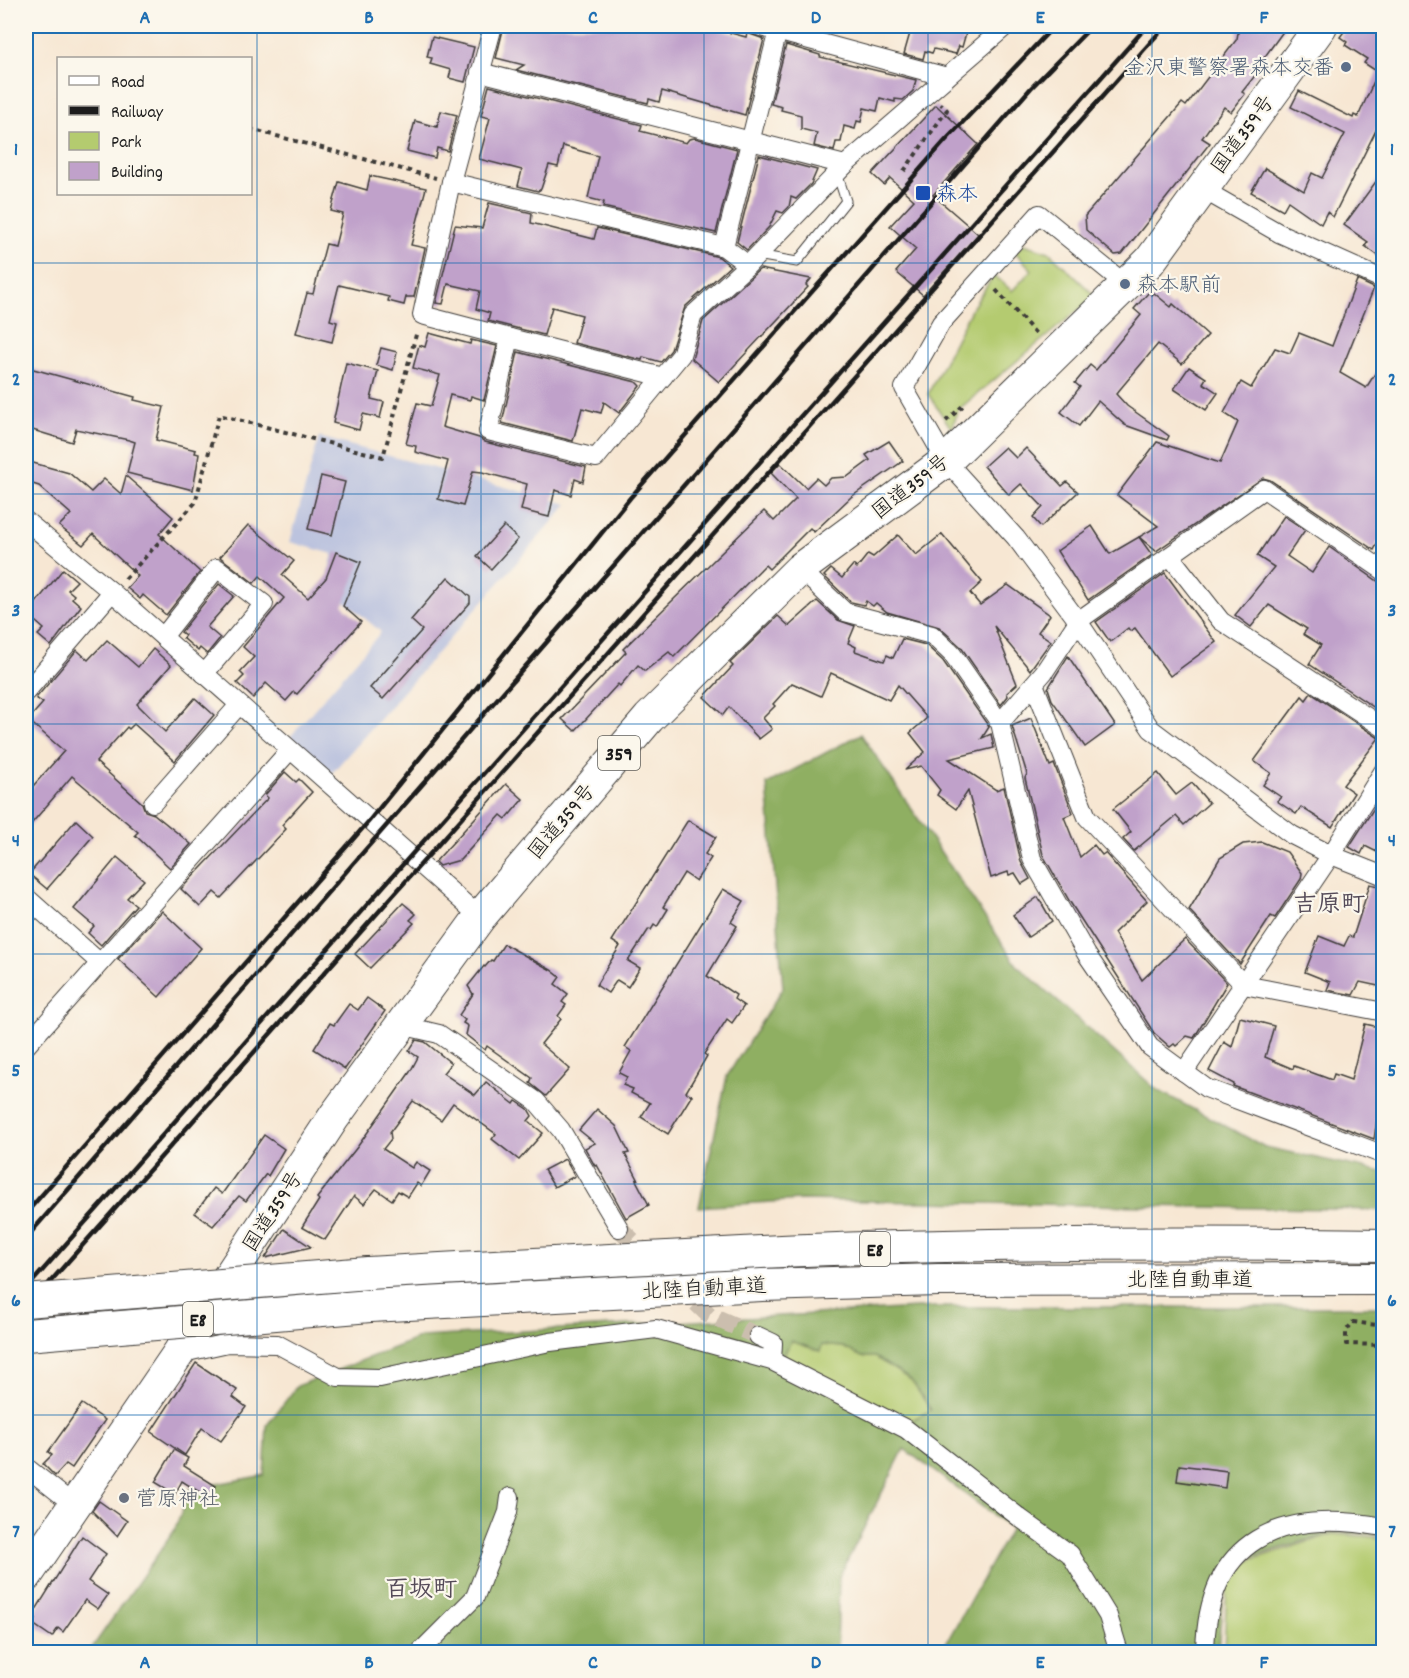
<svg xmlns="http://www.w3.org/2000/svg" width="1409" height="1678" font-family="Dekko,'Klee One',sans-serif">
<style>
.industrial{fill:#bcc3de}
.green{fill:#b4cb6f;stroke:#687446;stroke-width:1.5}
.forest{fill:#8faf62;stroke:#56663f;stroke-width:1.5;fill-rule:evenodd}
.building{fill:#c0a1ca}
.lines{fill:none;stroke-linecap:round;stroke-linejoin:round}
.street-tunnel{stroke:#cbbeae;stroke-width:18;stroke-dasharray:18 9;stroke-linecap:butt}
.lane-casing{stroke:#3d3a37;stroke-width:11}
.street-casing{stroke:#3d3a37;stroke-width:20}
.highway-casing{stroke:#3d3a37;stroke-width:34}
.path{stroke:#3d3a37;stroke-width:4;stroke-dasharray:4.5 4.5;stroke-linecap:butt}
.lane{stroke:#fff;stroke-width:9}
.street{stroke:#fff;stroke-width:18}
.highway{stroke:#fff;stroke-width:32}
.rail{stroke:#1c1c1c;stroke-width:4.5}
.highway-bridge-casing{stroke:#3d3a37;stroke-width:34;stroke-linecap:butt}
.highway-bridge{stroke:#fff;stroke-width:32}
.grid{fill:none;stroke:#1f6fb2;stroke-width:1.5;stroke-opacity:0.55}
.service-dot{fill:#5c6f8a;stroke:#fbf7ec;stroke-width:2}
.transit-dot{fill:#1a4fb4;stroke:#fbf7ec;stroke-width:2}
.worship-dot{fill:#6b7280;stroke:#fbf7ec;stroke-width:2}
.labels{text-anchor:middle;stroke-width:4.5;stroke-linejoin:round;paint-order:stroke}
.shield{fill:#fbf7ec;stroke:#5f5e5a;stroke-width:1.5}
.shield-label{font-size:20px;font-weight:bold;fill:#1c1c1c}
.service-label{font-size:21px;fill:#4e5e75;stroke:#fbf7ec;text-anchor:end}
.street-label{font-size:21px;fill:#1c1c1c;stroke:#fbf7ec}
.transit-label{font-size:21px;fill:#164399;stroke:#fbf7ec;text-anchor:start}
.worship-label{font-size:21px;fill:#5b616d;stroke:#fbf7ec;text-anchor:start}
.quarter-label{font-size:24px;font-weight:bold;fill:#554b59;stroke:#fbf7ec}
.neatline{fill:none;stroke:#1f6fb2;stroke-width:2}
.grid-label{font-size:20px;text-anchor:middle;font-weight:bold;fill:#1f6fb2}
</style>
<rect width="100%" height="100%" fill="#fbf7ec"/>
<filter id="ink" filterUnits="userSpaceOnUse"><feTurbulence type="fractalNoise" baseFrequency=".0167" numOctaves="2"/><feDisplacementMap in="SourceGraphic" scale="12" xChannelSelector="R" yChannelSelector="G"/><feConvolveMatrix kernelMatrix="1 2 1 2 8 2 1 2 1" color-interpolation-filters="sRGB"/></filter>
<filter id="wash" filterUnits="userSpaceOnUse"><feTurbulence type="fractalNoise" baseFrequency=".008" numOctaves="4" result="noise"/><feDisplacementMap in="SourceGraphic" scale="24" xChannelSelector="R" yChannelSelector="G"/><feGaussianBlur stdDeviation="1.35" result="paint"/><feColorMatrix in="noise" values="0 0 0 0 0 0 0 0 0 0 0 0 0 0 0 0 0 1.4 0 .05"/><feComposite in="paint" operator="in"/></filter>
<g filter="url(#wash)">
<rect width="100%" height="100%" fill="#f7e7d3"/>
<polygon class="industrial" points="319,437 568,504 332,773 290,737 381,632 325,584 333,554 290,542"/>
<g class="green">
<polygon points="1024,244 1049,252 1095,296 958,410 952,430 928,394 971,310 994,275 1012,291 1032,270 1015,252"/>
<polygon points="791,1341 820,1351 822,1345 843,1347 862,1357 875,1357 911,1380 931,1410 907,1423 778,1366"/>
<polygon points="1333,1534 1374,1537 1383,1542 1383,1652 1224,1652 1227,1582 1241,1563"/>
</g>
<g class="forest">
<polygon points="861,734 1017,965 1157,1090 1265,1147 1383,1172 1383,1210 801,1200 699,1207 727,1076 783,988 767,784"/>
<path d="M934 1307H1383V1539L1374 1534 1334 1532 1239 1561 1224 1580 1218 1652H941L1011 1528 904 1449 839 1577 837 1652H89L174 1531 190 1489 264 1475 267 1425 297 1386 421 1337ZM791 1341 820 1351 822 1345 843 1347 862 1357H875L911 1380 931 1410 907 1423 778 1366Z"/>
</g>
<g id="blocks">
<g class="building">
<polygon points="504,26 705,26 746,37 747,33 764,39 745,115 662,91 659,102 649,99 648,103 516,70 524,65 496,58"/>
<polygon points="912,26 968,26 962,47 959,46 956,54 934,49 932,53 925,51 923,59 904,54"/>
<polygon points="1239,26 1287,26 1258,66 1261,68 1242,92 1245,94 1231,112 1224,107 1202,138 1210,143 1122,254 1115,255 1086,230 1085,216 1182,103 1186,106 1237,39"/>
<polygon points="1348,26 1383,26 1383,116 1333,217 1327,212 1321,224 1288,201 1283,210 1251,192 1265,168 1304,191 1312,173 1322,178 1324,174 1345,134 1291,107 1299,91 1353,118 1354,115 1358,117 1378,72 1364,63 1367,59 1345,45 1347,42 1340,37"/>
<polygon points="432,37 474,47 465,82 449,78 451,70 430,64 432,58 427,57"/>
<polygon points="786,45 820,55 820,57 916,80 913,91 903,100 895,99 895,102 880,98 877,111 864,108 861,122 857,121 855,129 844,126 841,142 836,142 834,151 814,146 817,133 801,129 801,115 781,110 782,107 771,104"/>
<polygon points="489,86 642,125 640,131 686,143 689,139 695,138 737,149 716,233 603,207 604,202 588,198 598,156 563,146 558,167 549,165 541,189 538,191 518,186 522,170 479,159 490,118 481,116"/>
<polygon points="936,105 978,144 933,195 978,234 923,295 896,272 916,249 890,226 914,200 890,178 884,185 872,174"/>
<polygon points="441,111 457,115 448,151 437,148 435,158 407,151 415,121 437,127"/>
<polygon points="759,155 817,170 811,184 796,199 791,197 789,207 783,213 777,211 769,227 747,250 737,242"/>
<polygon points="1383,172 1383,259 1365,246 1368,242 1344,225"/>
<polygon points="370,176 426,188 411,245 425,248 414,297 406,297 404,305 388,301 389,297 339,285 330,320 337,322 332,342 296,333 307,293 313,294 326,244 335,246 343,214 331,211 339,182 367,190"/>
<polygon points="489,203 532,213 531,223 594,239 597,228 719,257 730,266 685,307 671,350 661,362 643,357 642,360 574,343 582,315 552,307 544,335 488,321 490,313 476,309 480,291 448,284 443,304 436,303 455,225 482,228"/>
<polygon points="760,269 811,279 806,285 808,287 719,382 692,359 703,321"/>
<polygon points="1357,280 1374,288 1340,373 1366,388 1383,361 1383,533 1374,550 1270,480 1263,478 1156,551 1139,537 1158,526 1117,495 1157,442 1220,463 1238,422 1224,413 1241,382 1251,388 1275,348 1290,353 1299,333 1332,346"/>
<polygon points="1149,292 1152,295 1154,293 1171,307 1173,304 1208,335 1182,364 1158,344 1116,394 1127,406 1169,436 1167,440 1125,425 1098,401 1079,426 1061,412 1080,387 1075,383 1090,365 1096,370 1141,315 1134,309"/>
<polygon points="429,333 470,344 471,340 497,346 484,400 471,396 470,400 450,395 442,427 479,438 485,442 586,467 583,482 575,479 571,495 555,490 549,517 521,510 527,484 482,472 473,471 463,506 438,499 448,461 415,452 416,446 406,444 417,403 431,406 440,375 413,368 419,345 425,347"/>
<polygon points="381,348 397,352 393,370 376,365"/>
<polygon points="518,352 636,382 640,386 619,413 604,402 601,413 582,408 573,441 502,423"/>
<polygon points="346,363 378,371 371,399 384,402 380,418 363,414 359,430 333,423"/>
<polygon points="26,367 135,397 134,400 164,407 156,440 196,450 195,453 199,454 193,490 127,473 135,442 129,440 76,429 72,442 26,428"/>
<polygon points="1189,367 1206,378 1203,383 1218,393 1206,410 1174,389"/>
<polygon points="889,441 903,461 851,497 814,532 810,528 769,569 765,565 674,657 669,652 645,671 638,665 620,686 618,684 575,731 562,719 626,652 623,649 764,511 774,521 796,499 771,473 780,463 806,488 816,478 824,485 831,478 847,477 870,460 866,455"/>
<polygon points="1005,447 1016,458 1026,448 1062,486 1067,482 1078,492 1041,527 1033,518 1043,507 1021,484 1009,495 984,466"/>
<polygon points="26,461 69,473 91,492 104,479 121,494 126,476 173,517 159,534 200,572 166,615 143,595 140,599 127,588 138,576 93,534 83,545 59,526 71,514 39,486 26,482"/>
<polygon points="321,476 345,482 332,535 308,529"/>
<polygon points="1284,516 1305,530 1287,556 1312,573 1329,547 1383,585 1383,695 1375,708 1309,664 1321,645 1303,634 1307,629 1269,605 1251,627 1235,615 1274,567 1257,556"/>
<polygon points="248,525 294,561 282,575 308,598 326,578 336,552 361,562 343,606 361,622 297,694 294,692 286,701 266,683 253,698 237,683 244,676 240,672 254,657 243,647 284,598 260,576 254,583 220,557"/>
<polygon points="504,526 518,539 491,569 477,556"/>
<polygon points="1092,526 1110,554 1139,537 1152,555 1088,600 1057,551"/>
<polygon points="942,534 982,582 970,593 980,605 1008,585 1050,615 1038,632 1051,641 1030,670 994,626 1017,684 1007,693 1008,696 1001,705 961,647 939,627 887,612 876,603 873,606 866,601 864,605 851,602 824,576 831,569 842,578 853,565 857,568 868,554 873,557 898,535 916,555"/>
<polygon points="63,569 77,581 68,590 74,595 72,598 81,606 51,646 38,635 44,629 27,614"/>
<polygon points="1165,573 1216,642 1170,676 1135,628 1130,631 1128,628 1110,642 1096,622"/>
<polygon points="448,577 470,597 470,603 383,699 370,688 422,630 411,620"/>
<polygon points="219,584 234,596 207,627 220,638 207,654 200,648 198,651 183,638 185,635 181,632"/>
<polygon points="817,601 838,620 855,626 848,643 856,647 855,651 884,661 887,655 893,658 902,639 926,645 943,661 989,727 982,738 991,734 994,748 949,759 996,790 1004,787 1021,862 1030,879 1022,884 1015,873 1009,875 1008,872 991,878 968,791 956,809 937,795 940,790 921,766 905,770 925,752 910,733 927,718 898,685 889,700 831,673 821,696 792,683 773,704 775,706 763,718 772,729 759,739 729,707 723,715 704,697 733,666 730,663 778,616 789,626"/>
<polygon points="107,640 138,667 153,649 171,665 137,704 165,732 195,698 214,715 175,761 134,724 129,729 127,727 96,762 142,803 145,811 154,814 191,844 170,868 135,835 138,832 72,776 26,830 26,794 64,751 28,720 43,703 36,698 77,650 88,660"/>
<polygon points="1068,656 1115,725 1085,747 1052,700 1048,688"/>
<polygon points="1311,693 1379,738 1343,785 1354,793 1332,827 1301,807 1296,814 1277,801 1281,797 1263,785 1271,773 1254,761 1302,696 1306,700"/>
<polygon points="1031,718 1050,766 1054,764 1073,813 1064,817 1080,857 1094,845 1102,855 1105,853 1147,901 1114,933 1142,980 1185,939 1227,983 1194,1038 1187,1036 1176,1046 1174,1044 1170,1047 1154,1033 1070,902 1043,855 1025,778 1027,774 1012,726"/>
<polygon points="285,772 296,782 299,779 312,792 282,825 286,829 221,898 214,892 200,907 181,889 268,798 265,795"/>
<polygon points="1158,773 1176,795 1192,783 1209,803 1184,825 1176,816 1134,851 1123,839 1131,832 1113,809"/>
<polygon points="506,784 523,799 506,819 501,815 460,860 439,866 435,862"/>
<polygon points="1383,794 1383,855 1365,846 1361,854 1349,847"/>
<polygon points="76,820 93,836 47,889 29,874"/>
<polygon points="688,820 716,837 705,854 711,858 696,881 684,873 663,907 668,909 657,927 654,925 651,930 649,929 628,961 640,968 628,987 617,980 608,993 596,985 620,946 612,941"/>
<polygon points="1262,842 1287,852 1302,873 1301,879 1275,918 1271,916 1240,964 1189,910 1220,858 1243,844"/>
<polygon points="117,857 144,880 127,898 136,905 101,945 88,933 94,926 74,909"/>
<polygon points="1370,884 1383,887 1383,987 1360,982 1353,995 1327,990 1330,982 1305,972 1319,936 1344,946 1349,936 1353,937"/>
<polygon points="723,889 744,901 731,922 737,926 707,976 736,995 734,999 744,1006 732,1023 727,1019 704,1054 707,1056 686,1092 692,1095 668,1134 641,1117 650,1103 631,1093 633,1089 623,1085 627,1077 619,1073 631,1051 625,1047"/>
<polygon points="1038,897 1052,921 1028,937 1013,915"/>
<polygon points="403,903 416,914 410,920 414,923 370,968 355,954"/>
<polygon points="162,911 201,948 159,997 118,959"/>
<polygon points="504,944 551,970 560,977 555,984 568,994 562,1002 566,1005 558,1016 561,1019 541,1044 570,1069 546,1096 530,1083 532,1078 487,1046 485,1050 466,1035 468,1026 463,1023 465,1020 459,1015 473,994 468,986 484,966 485,967 491,960 493,961"/>
<polygon points="367,998 385,1011 345,1069 314,1049 330,1023 334,1025 349,1004 358,1010"/>
<polygon points="1240,1017 1274,1026 1265,1057 1293,1069 1294,1066 1332,1080 1334,1074 1351,1080 1365,1024 1383,1028 1383,1079 1374,1139 1233,1086 1234,1084 1209,1071 1224,1042 1232,1047"/>
<polygon points="416,1040 425,1042 451,1063 443,1073 475,1095 486,1082 514,1104 516,1101 528,1109 532,1116 528,1121 543,1133 519,1160 492,1139 496,1134 453,1103 441,1120 413,1101 390,1132 391,1139 383,1149 412,1168 416,1162 430,1171 421,1186 417,1183 408,1197 398,1191 392,1200 376,1189 364,1204 354,1196 325,1240 302,1227 319,1200 317,1198 358,1146 410,1072 418,1057 409,1051"/>
<polygon points="597,1109 616,1126 629,1153 625,1154 638,1179 636,1180 649,1205 626,1218 597,1165 595,1166 585,1148 595,1143 579,1130"/>
<polygon points="264,1135 284,1149 268,1176 266,1174 246,1201 239,1196 213,1226 195,1213 214,1188 222,1194"/>
<polygon points="565,1159 575,1176 554,1187 544,1170"/>
<polygon points="284,1229 311,1247 265,1258"/>
<polygon points="196,1363 237,1390 233,1397 246,1407 221,1441 202,1428 185,1455 151,1432"/>
<polygon points="82,1404 105,1420 72,1468 66,1464 55,1476 43,1464 52,1455 48,1452"/>
<polygon points="174,1450 188,1458 184,1466 216,1486 209,1498 182,1481 175,1494 155,1482"/>
<polygon points="1179,1465 1227,1471 1225,1488 1177,1481"/>
<polygon points="99,1501 127,1521 117,1536 92,1511"/>
<polygon points="82,1536 106,1554 88,1581 108,1595 98,1609 85,1600 63,1632 58,1628 52,1637 33,1624 36,1619 32,1616"/>
</g>
</g>
</g>
<g filter="url(#ink)">
<use href="#blocks" fill-opacity="0" stroke="#3d3a37" stroke-width="1.5"/>
<g class="lines">
<polyline class="street-tunnel" points="619,1228 709,1315 758,1336"/>
<g class="lane-casing">
<polyline id="lane" points="757,255 797,262 846,201 837,173"/>
</g>
<g class="street-casing">
<g id="street">
<polyline points="493,26 451,182 422,315 510,338 488,431 596,458 681,355 693,315 748,265 845,165 1006,26"/>
<polyline points="758,26 947,77"/>
<polyline points="480,72 845,165"/>
<polyline points="451,182 724,247 748,265"/>
<polyline points="1202,189 1279,233 1384,280"/>
<polyline points="724,247 779,26"/>
<polyline points="1125,284 1039,214 941,323 904,388 946,461 1016,538 1078,621 1151,729 1292,835 1331,855 1384,876"/>
<polyline points="510,338 663,377"/>
<polyline points="26,521 112,592 480,917"/>
<polyline points="1170,556 1221,621 1384,728"/>
<polyline points="800,569 845,612 932,635 952,654 1000,723 1032,859 1087,955 1150,1047 1206,1088 1384,1155"/>
<polyline points="163,637 217,568 264,604 204,674"/>
<polyline points="1034,684 1087,817 1244,985 1384,1012"/>
<polyline points="26,692 112,592"/>
<polyline points="1000,723 1044,672 1078,621 1264,489 1384,571"/>
<polyline points="153,803 239,705"/>
<polyline points="26,897 99,962"/>
<polyline points="401,1025 439,1034 536,1101 561,1130 619,1228"/>
<polyline points="26,1046 290,750"/>
<polyline points="1184,1072 1331,855 1384,770"/>
<polyline points="758,1336 773,1343 772,1361"/>
<polyline points="178,1354 228,1343 277,1344 338,1377 380,1378 550,1342 656,1329 772,1361 906,1429 1020,1518 1070,1554 1108,1616 1119,1652"/>
<polyline points="26,1467 73,1504"/>
<polyline points="420,1652 475,1597 508,1512 510,1497"/>
<path d="M1205 1652C1207 1538 1281 1508 1384 1527"/>
</g>
</g>
<g class="highway-casing">
<g id="highway">
<path d="M368 1273C499 1266 630 1258 761 1252 968 1243 1176 1242 1384 1245"/>
<polyline points="370,1306 762,1285 938,1280 1384,1279"/>
<polyline points="26,1576 178,1354 334,1117 480,917 649,718 800,569 946,461 1150,261 1321,26"/>
</g>
</g>
<g class="path">
<polyline points="250,129 436,178"/>
<polyline points="904,171 947,110 941,104"/>
<polyline points="996,290 1038,336"/>
<polyline points="946,421 966,403"/>
<polyline points="125,579 195,503 219,415 383,457 417,331"/>
<polyline points="1384,1326 1353,1322 1346,1331 1346,1344 1384,1345"/>
</g>
<use href="#lane" class="lane"/>
<use href="#street" class="street"/>
<use href="#highway" class="highway"/>
<g class="rail">
<polyline points="26,1213 369,821 630,498 945,141 1054,26"/>
<polyline points="26,1238 1031,88 1092,26"/>
<polyline points="26,1289 1147,26"/>
<polyline points="26,1309 1165,26"/>
</g>
<g class="highway-bridge-casing">
<g id="highway-bridge">
<polyline points="26,1301 368,1273"/>
<polyline points="26,1335 370,1306"/>
</g>
</g>
<use href="#highway-bridge" class="highway-bridge"/>
</g>
</g>
<path class="grid" d="M257 26V1652M481 26V1652M704 26V1652M928 26V1652M1152 26V1652M26 263H1384M26 494H1384M26 724H1384M26 954H1384M26 1184H1384M26 1415H1384"/>
<g class="service-dot">
<circle cx="1346" cy="67" r="6"/>
<circle cx="1125" cy="284" r="6"/>
</g>
<rect class="transit-dot" x="915" y="185" width="16" height="16" rx="3"/>
<circle class="worship-dot" cx="124" cy="1498" r="6"/>
<g class="labels">
<g class="shield">
<rect x="598" y="736" width="42" height="34" rx="4.5"/>
<rect x="860" y="1232" width="30" height="34" rx="4.5"/>
<rect x="183" y="1302" width="30" height="34" rx="4.5"/>
</g>
<g class="shield-label">
<text x="619" y="760">359</text>
<text x="875" y="1256">E8</text>
<text x="198" y="1326">E8</text>
</g>
<g class="service-label">
<text x="1334" y="74">金沢東警察署森本交番</text>
<text x="1137" y="291" text-anchor="start">森本駅前</text>
</g>
<g class="street-label">
<text transform="translate(1242 134) rotate(-54)" y="7">国道359号</text>
<text transform="translate(910 486) rotate(-38)" y="7">国道359号</text>
<text transform="translate(561 821) rotate(-50)" y="7">国道359号</text>
<text transform="translate(272 1211) rotate(-57)" y="7">国道359号</text>
<text x="1190" y="1286">北陸自動車道</text>
<text transform="translate(704 1288) rotate(-3)" y="7">北陸自動車道</text>
</g>
<g class="transit-label">
<text x="936" y="200">森本</text>
</g>
<g class="worship-label">
<text x="136" y="1505">菅原神社</text>
</g>
<g class="quarter-label">
<text x="1329" y="911">吉原町</text>
<text x="421" y="1596">百坂町</text>
</g>
</g>
<rect width="1409" height="1678" fill="none" stroke="#fbf7ec" stroke-width="66"/>
<rect x="57" y="57" width="195" height="138" fill="#fbf7ec" stroke="#a29f99" stroke-width="1.5"/>
<rect x="69" y="76" width="30" height="9" fill="#ffffff" stroke="#a29f99" stroke-width="1.5"/>
<text x="111" y="87" font-size="18" fill="#1c1c1c">Road</text>
<rect x="69" y="106" width="30" height="9" fill="#1c1c1c" stroke="#a29f99" stroke-width="1.5"/>
<text x="111" y="117" font-size="18" fill="#1c1c1c">Railway</text>
<rect x="69" y="132" width="30" height="18" fill="#b4cb6f" stroke="#a29f99" stroke-width="1.5"/>
<text x="111" y="147" font-size="18" fill="#1c1c1c">Park</text>
<rect x="69" y="162" width="30" height="18" fill="#c0a1ca" stroke="#a29f99" stroke-width="1.5"/>
<text x="111" y="177" font-size="18" fill="#1c1c1c">Building</text>
<rect x="33" y="33" width="1343" height="1612" class="neatline"/>
<g class="grid-label">
<text x="145" y="23">A</text>
<text x="369" y="23">B</text>
<text x="593" y="23">C</text>
<text x="816" y="23">D</text>
<text x="1040" y="23">E</text>
<text x="1264" y="23">F</text>
<text x="16" y="155">1</text>
<text x="1392" y="155">1</text>
<text x="16" y="385">2</text>
<text x="1392" y="385">2</text>
<text x="16" y="616">3</text>
<text x="1392" y="616">3</text>
<text x="16" y="846">4</text>
<text x="1392" y="846">4</text>
<text x="16" y="1076">5</text>
<text x="1392" y="1076">5</text>
<text x="16" y="1306">6</text>
<text x="1392" y="1306">6</text>
<text x="16" y="1537">7</text>
<text x="1392" y="1537">7</text>
<text x="145" y="1668">A</text>
<text x="369" y="1668">B</text>
<text x="593" y="1668">C</text>
<text x="816" y="1668">D</text>
<text x="1040" y="1668">E</text>
<text x="1264" y="1668">F</text>
</g>
</svg>
